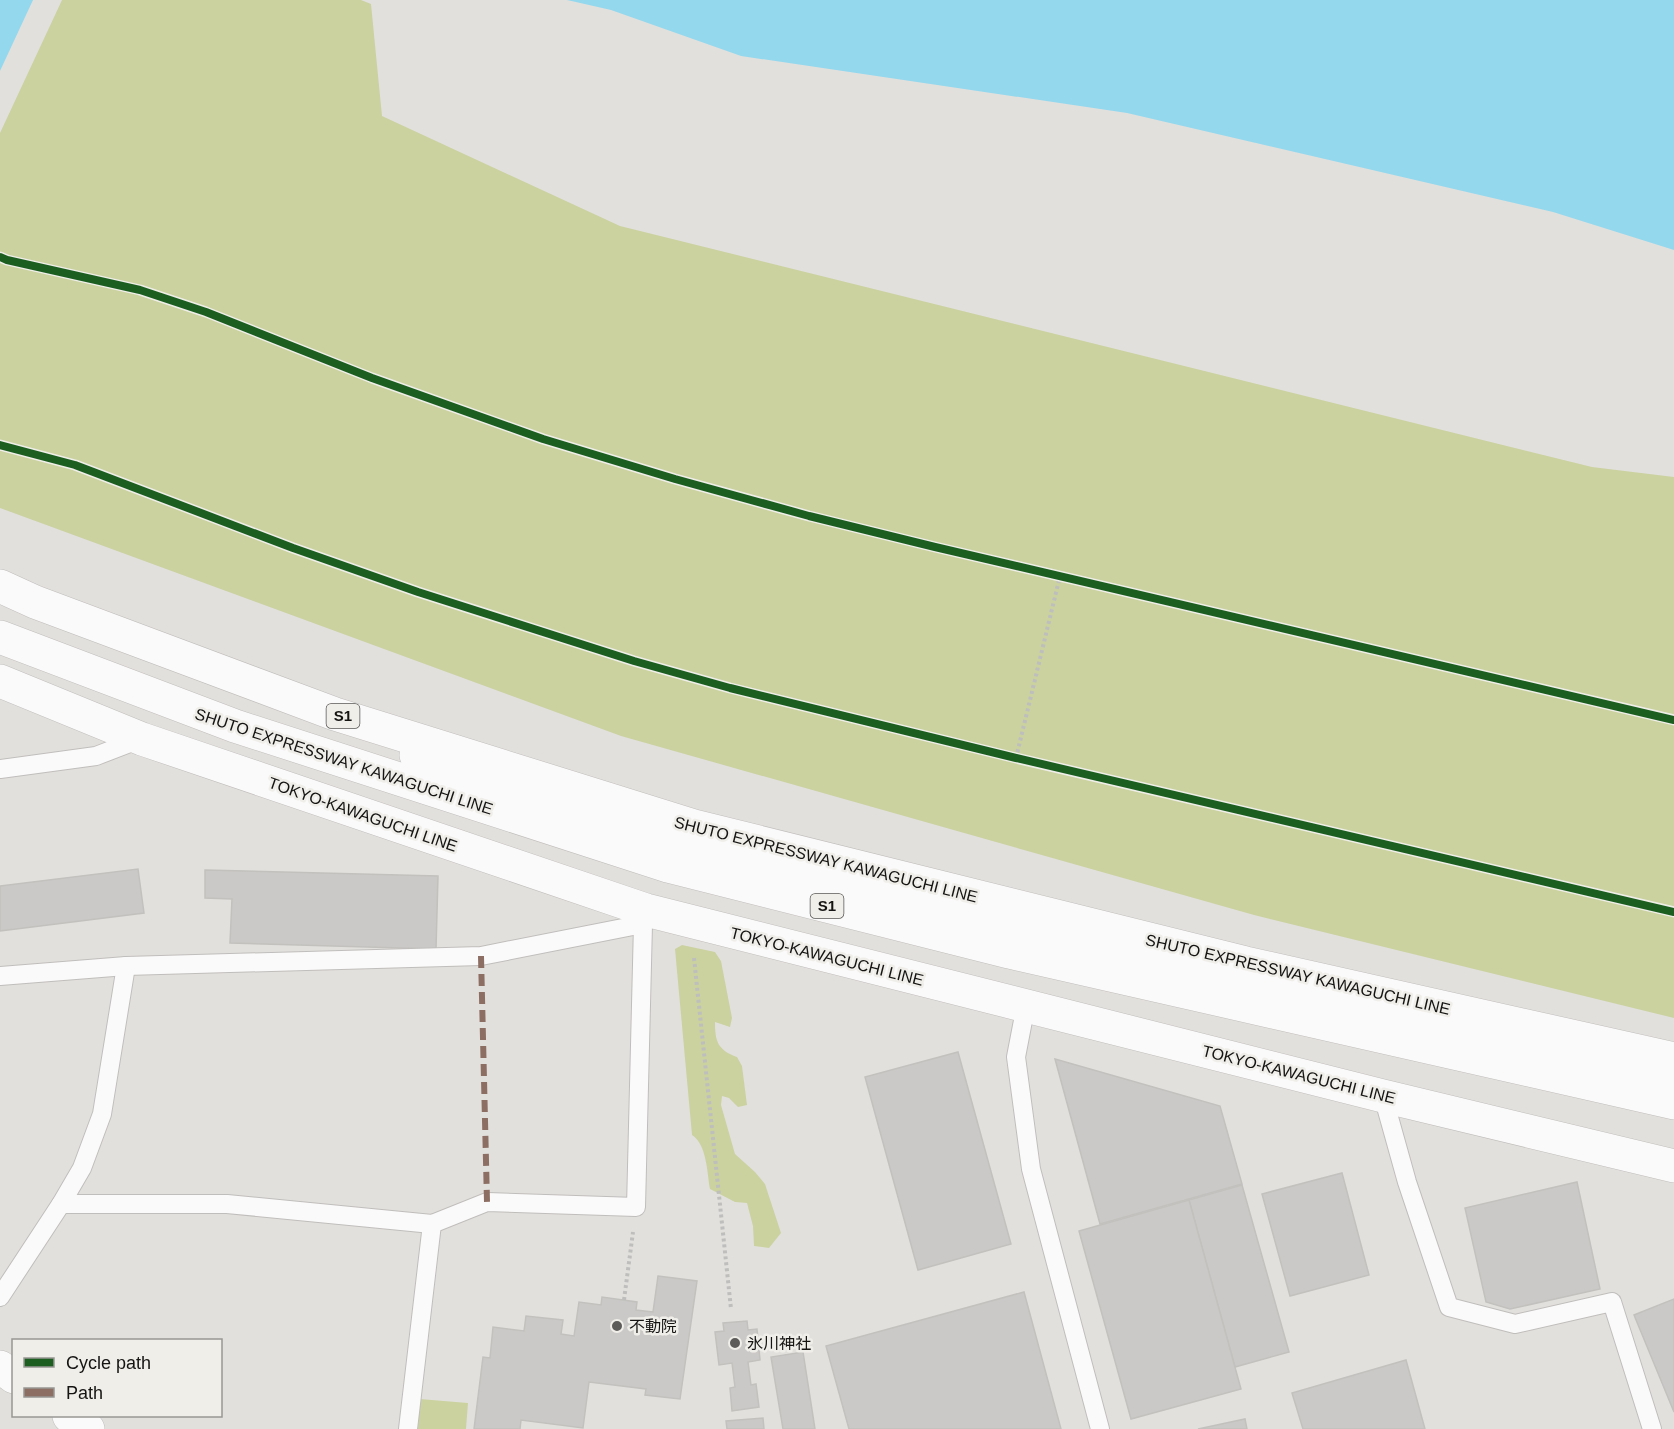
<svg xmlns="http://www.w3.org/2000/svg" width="1674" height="1429" font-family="Arial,'Noto Sans JP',sans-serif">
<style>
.green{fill:#cbd2a0}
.water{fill:#94d8ee}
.building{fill:#cbc9c7;stroke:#c2c1be;stroke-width:1.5}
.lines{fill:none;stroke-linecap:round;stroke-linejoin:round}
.lane-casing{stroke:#c0bebc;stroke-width:20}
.secondary-casing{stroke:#c0bebc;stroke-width:34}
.highway-casing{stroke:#c0bebc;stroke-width:34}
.path{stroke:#bebebd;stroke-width:4;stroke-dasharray:3 3;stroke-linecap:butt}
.lane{stroke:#fbfafa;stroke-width:18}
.secondary{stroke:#fbfafa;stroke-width:33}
.highway{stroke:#fbfafa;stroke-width:33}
.quiet{stroke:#8d6e63;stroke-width:6;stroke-dasharray:12 6;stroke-linecap:butt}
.cycleway-casing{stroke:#f0eee9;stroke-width:11}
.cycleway{stroke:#1b5e20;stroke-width:8}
.poi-dot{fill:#5d5b5a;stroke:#f0eee9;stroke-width:2}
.labels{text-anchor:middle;stroke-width:5;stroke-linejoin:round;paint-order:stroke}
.shield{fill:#f0eee9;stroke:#575553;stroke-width:1.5}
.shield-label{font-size:15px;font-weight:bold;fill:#151413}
.street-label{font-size:16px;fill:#151413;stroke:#f0eee9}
.poi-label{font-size:16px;fill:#151413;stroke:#f0eee9;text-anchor:start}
</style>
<rect width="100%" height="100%" fill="#e2e0dd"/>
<g class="green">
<polygon points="62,0 361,0 371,4 382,116 620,226 1592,467 1674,477 1674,1018 1254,915 621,736 0,508 0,133"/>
<path d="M682 945 715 952 721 961 732 1018 730 1027 715 1022C715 1042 718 1050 737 1057L742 1066 747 1105 738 1107 729 1098 722 1096 721 1105 735 1154 755 1172 765 1184 781 1233 769 1248 754 1246 753 1226 747 1203 735 1202 710 1189C707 1172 707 1145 692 1135L675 949Z"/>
<polygon points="420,1399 468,1403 466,1429 418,1429"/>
</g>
<g class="water">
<polygon points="0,0 33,0 0,71"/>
<polygon points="567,0 1674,0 1674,250 1553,212 1127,113 741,56 611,10"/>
</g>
<g class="building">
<polygon points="138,869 144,913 0,931 0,886"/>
<polygon points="205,870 438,876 436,949 230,943 232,899 205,898"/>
<polygon points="958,1052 1011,1244 918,1270 865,1077"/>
<polygon points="1055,1059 1220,1106 1242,1184 1100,1224"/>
<polygon points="1342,1173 1369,1275 1290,1296 1262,1194"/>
<polygon points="1577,1182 1600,1289 1510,1309 1486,1302 1465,1208"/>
<polygon points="1242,1185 1289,1352 1235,1367 1189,1200"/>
<polygon points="1189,1200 1241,1389 1131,1419 1079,1231"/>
<polygon points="658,1276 697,1281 680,1399 645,1395 646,1389 589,1382 583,1428 521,1420 520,1429 474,1429 483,1357 490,1358 493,1327 524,1331 526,1316 563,1320 561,1334 574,1336 579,1302 601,1305 602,1297 637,1302 636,1310 653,1312"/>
<polygon points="1024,1292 1061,1429 849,1429 826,1346"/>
<polygon points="1674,1299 1674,1412 1634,1315"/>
<polygon points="747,1321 748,1330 757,1329 760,1360 748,1362 751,1385 756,1384 759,1407 732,1411 730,1388 735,1387 732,1363 719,1365 715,1332 724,1331 723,1323"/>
<polygon points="803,1352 815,1429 783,1429 771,1357"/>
<polygon points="1406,1360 1425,1429 1303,1429 1292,1393"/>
<polygon points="763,1418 764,1429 727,1429 726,1421"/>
<polygon points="1245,1419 1247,1429 1198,1429"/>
</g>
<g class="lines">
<g class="lane-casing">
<g id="lane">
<polyline points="0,769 96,756 140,739"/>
<polyline points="0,976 126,966 481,956 643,924 645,912"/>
<polyline points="1026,1005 1016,1057 1031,1169 1100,1429"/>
<polyline points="1383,1096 1407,1182 1449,1307 1515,1324 1612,1302 1652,1429"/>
<polyline points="61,1204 227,1204 432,1224 487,1202 636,1207 643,924"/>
<polyline points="0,1297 61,1204 82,1168 102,1114 126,966"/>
<polyline points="408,1429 432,1224"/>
</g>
</g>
<g class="secondary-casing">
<g id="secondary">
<polyline points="0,681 142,739 646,910 1383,1096 1674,1166"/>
<polyline points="416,755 709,858 1674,1079"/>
<polyline points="0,1367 14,1377"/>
<polyline points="69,1416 88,1429"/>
</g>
</g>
<g class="highway-casing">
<g id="highway">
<polyline points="0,586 35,602 335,714 694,826 1246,963 1674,1059"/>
<polyline points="0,637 235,726 668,866 1009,952 1674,1103"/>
</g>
</g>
<g class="path">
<polyline points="1016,758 1060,576"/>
<polyline points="694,958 731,1309"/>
<polyline points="624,1300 633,1232"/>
</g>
<use href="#lane" class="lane"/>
<use href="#secondary" class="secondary"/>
<use href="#highway" class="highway"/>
<polyline class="quiet" points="481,956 487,1202"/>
<g class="cycleway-casing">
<g id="cycleway">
<polyline points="0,257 7,260 140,290 206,312 372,378 543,439 675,479 809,516 935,547 1674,720"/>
<polyline points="0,445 75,465 293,548 418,592 634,661 730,688 1016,758 1674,912"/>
</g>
</g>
<use href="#cycleway" class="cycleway"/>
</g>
<g class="poi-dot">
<circle cx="617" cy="1326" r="6"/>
<circle cx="735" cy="1343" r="6"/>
</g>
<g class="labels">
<g class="shield">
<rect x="326.5" y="704" width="33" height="24" rx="4.5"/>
<rect x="810.5" y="894" width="33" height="24" rx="4.5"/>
</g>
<g class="shield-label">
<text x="343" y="721">S1</text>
<text x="827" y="911">S1</text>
</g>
<g class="street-label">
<text transform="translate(344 761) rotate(18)" y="6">SHUTO EXPRESSWAY KAWAGUCHI LINE</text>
<text transform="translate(363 814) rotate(19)" y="6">TOKYO-KAWAGUCHI LINE</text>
<text transform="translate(826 859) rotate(14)" y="6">SHUTO EXPRESSWAY KAWAGUCHI LINE</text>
<text transform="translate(827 956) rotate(14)" y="6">TOKYO-KAWAGUCHI LINE</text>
<text transform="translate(1298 974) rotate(13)" y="6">SHUTO EXPRESSWAY KAWAGUCHI LINE</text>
<text transform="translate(1299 1074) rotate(14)" y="6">TOKYO-KAWAGUCHI LINE</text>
</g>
<g class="poi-label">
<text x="629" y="1332">不動院</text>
<text x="747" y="1349">氷川神社</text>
</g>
</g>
<rect x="12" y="1339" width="210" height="78" fill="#f0eee9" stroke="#989793" stroke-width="1.5"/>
<rect x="24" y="1358" width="30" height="9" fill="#1b5e20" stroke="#989793" stroke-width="1.5"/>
<text x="66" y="1369" font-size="18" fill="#151413">Cycle path</text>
<rect x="24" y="1388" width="30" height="9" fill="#8d6e63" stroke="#989793" stroke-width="1.5"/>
<text x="66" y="1399" font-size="18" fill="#151413">Path</text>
</svg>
